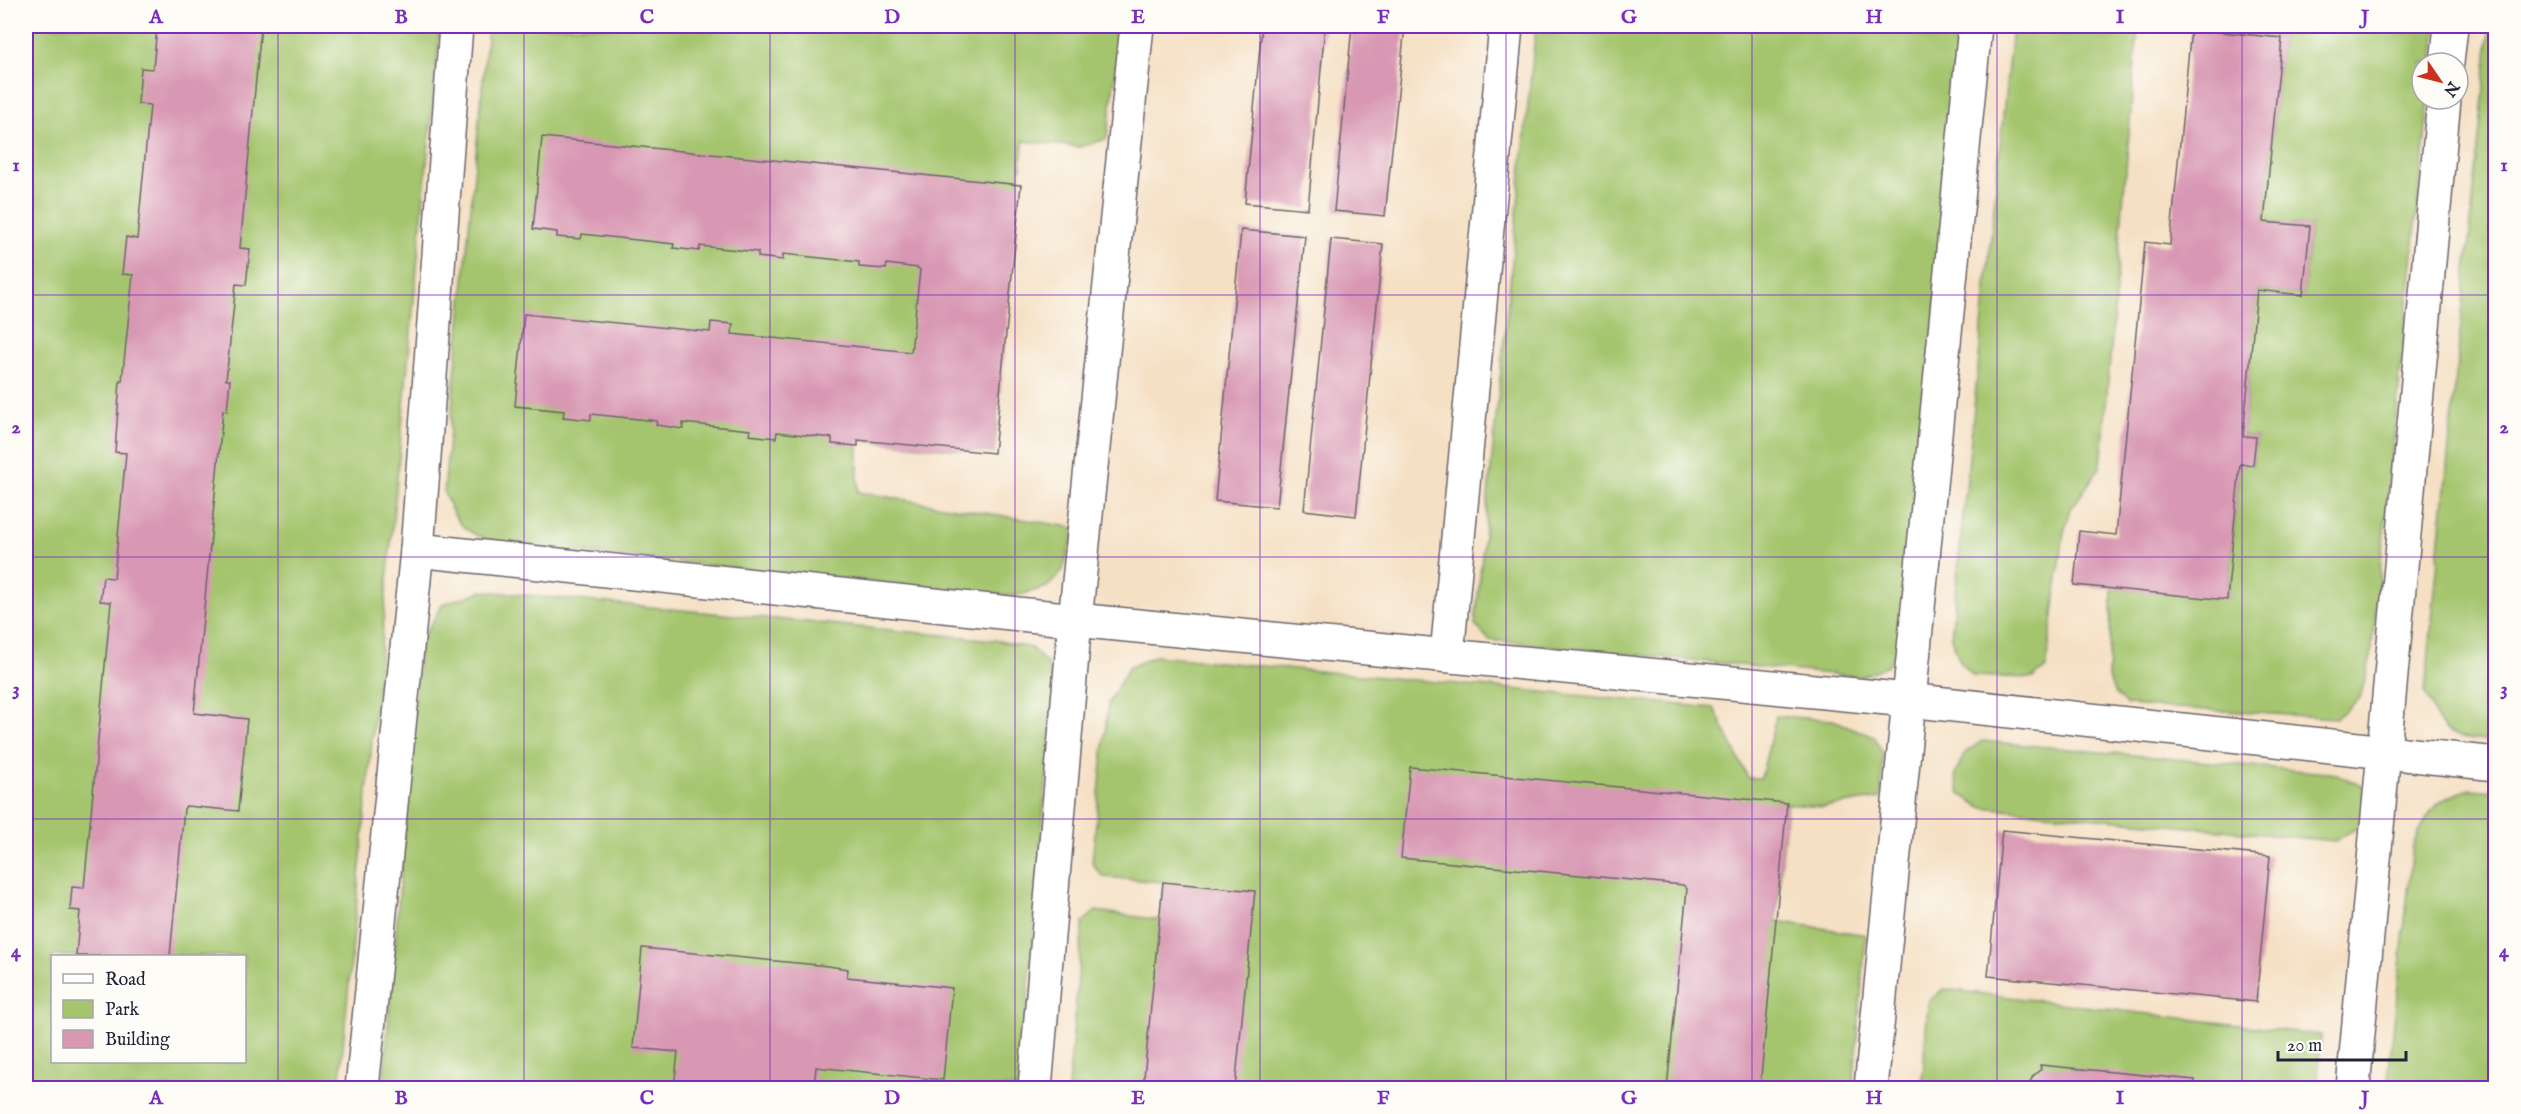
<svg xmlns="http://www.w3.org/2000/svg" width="2521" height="1114" font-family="'IM FELL English',serif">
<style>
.green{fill:#a4c56d;stroke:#637454;stroke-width:1.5;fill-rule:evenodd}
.building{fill:#d897b2}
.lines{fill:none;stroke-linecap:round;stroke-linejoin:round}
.minor-casing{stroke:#6c646b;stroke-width:36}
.minor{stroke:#fff;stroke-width:33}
.grid{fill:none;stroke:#7b2cbf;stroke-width:1.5;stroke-opacity:0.55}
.neatline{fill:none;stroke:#7b2cbf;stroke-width:2}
.grid-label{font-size:20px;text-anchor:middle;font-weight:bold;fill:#7b2cbf}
</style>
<rect width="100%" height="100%" fill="#fdfcf7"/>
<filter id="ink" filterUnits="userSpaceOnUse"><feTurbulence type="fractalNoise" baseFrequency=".0167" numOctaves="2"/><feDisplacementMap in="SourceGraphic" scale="12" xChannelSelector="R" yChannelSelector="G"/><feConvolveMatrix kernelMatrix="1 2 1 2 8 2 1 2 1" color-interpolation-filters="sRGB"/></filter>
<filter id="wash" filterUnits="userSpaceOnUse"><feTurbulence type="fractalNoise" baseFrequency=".008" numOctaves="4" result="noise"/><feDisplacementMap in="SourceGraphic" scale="24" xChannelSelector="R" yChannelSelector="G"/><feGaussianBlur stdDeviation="1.35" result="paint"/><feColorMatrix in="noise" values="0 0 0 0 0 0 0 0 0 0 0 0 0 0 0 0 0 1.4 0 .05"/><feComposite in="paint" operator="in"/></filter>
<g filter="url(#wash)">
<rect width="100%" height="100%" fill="#f5e0c4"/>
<g class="green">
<path d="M26 26H440L339 1088H26ZM52 956H244V1062H52Z"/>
<path d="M488 26H1121L1107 139 1079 147 1023 141 994 453 858 440V492L1076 528 1062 572 1047 587 1016 596 501 544C465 532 458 529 444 492Z"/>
<polygon points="1536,26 1964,26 1901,643 1888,665 1861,677 1489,640 1475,625"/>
<polygon points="2012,26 2138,26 2101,466 2071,509 2064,532 2046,668 2033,678 1973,676 1960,661 1951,638"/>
<polygon points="2208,26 2437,26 2433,63 2422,63 2422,99 2429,99 2371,656 2360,698 2336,718 2127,705 2115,694 2108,677 2112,588 2227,599 2240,464 2253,465 2256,437 2243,436 2257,290 2303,295 2310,226 2264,222 2282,38 2208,31"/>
<path d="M2490 26H2496L2495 741C2449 737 2444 738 2425 693Z"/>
<polygon points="483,591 994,640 1031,648 1047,663 1054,688 1020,1088 383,1088 420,642 443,604"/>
<polygon points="1155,656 1714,708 1748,778 1761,778 1776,716 1833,720 1875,737 1883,754 1881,798 1824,807 1787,804 1776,921 1866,935 1853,1088 1068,1088 1083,922 1096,911 1160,920 1163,882 1103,877 1092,863 1108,704 1128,668"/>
<polygon points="1982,741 2337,774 2362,786 2368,811 2355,829 2335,841 1981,807 1960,794 1955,774 1965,753"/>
<path d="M2471 789 2495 791V1088H2387L2413 845C2430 810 2432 800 2471 789Z"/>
<polygon points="1943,989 2321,1035 2317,1088 1922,1088 1928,1002"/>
</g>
<g id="blocks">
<g class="building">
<polygon points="157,26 261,26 240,248 250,249 246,285 236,284 226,380 230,380 227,411 223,410 194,713 247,719 238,811 186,806 184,809 170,956 76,956 80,911 70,910 72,887 84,888 111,602 100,601 103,577 114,578 126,453 115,452 120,380 122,381 133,275 122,274 126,237 137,239 150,105 138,104 141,68 153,69"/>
<polygon points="1262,26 1325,26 1308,209 1245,203"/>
<polygon points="1352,26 1405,26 1385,216 1334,211"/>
<polygon points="2191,29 2282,38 2264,222 2310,226 2303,295 2257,290 2243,436 2256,437 2253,465 2240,464 2227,600 2074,585 2079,531 2116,535 2145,242 2170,245"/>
<polygon points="542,137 1021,185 994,453 858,440 858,446 832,444 832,438 777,432 776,438 749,435 750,430 683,423 683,429 656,425 657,421 591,414 591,420 563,417 564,411 515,406 524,314 710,332 711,322 733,324 732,334 911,352 920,270 918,268 887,264 886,269 859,267 859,262 783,254 783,260 758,257 758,252 700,246 699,251 673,248 674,244 582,234 581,239 557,237 557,232 533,229"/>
<polygon points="1241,230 1305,236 1277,507 1215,501"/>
<polygon points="1331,239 1383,244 1356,516 1304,510"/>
<polygon points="1410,767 1787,803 1760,1088 1667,1088 1687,889 1683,885 1401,858"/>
<polygon points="2002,830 2270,856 2256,1002 1988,976"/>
<polygon points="1163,882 1255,891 1235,1088 1143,1088"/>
<polygon points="642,948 828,966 848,969 847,977 952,988 943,1080 816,1067 814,1088 674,1088 678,1052 633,1048"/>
<polygon points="2040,1065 2195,1080 2194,1088 2027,1088 2033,1076 2041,1069"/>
</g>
</g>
</g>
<g filter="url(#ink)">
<use href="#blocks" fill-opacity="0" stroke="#6c646b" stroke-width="1.5"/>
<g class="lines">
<g class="minor-casing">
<g id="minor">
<polyline points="2447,63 2451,26"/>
<polyline points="417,550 1075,620 1908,700 2496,764"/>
<polyline points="1447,655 1506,26"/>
<polyline points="362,1088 417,550 456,26"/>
<polyline points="1035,1088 1075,620 1137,26"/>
<polyline points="1871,1088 1975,26"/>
<polyline points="2353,1088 2444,99"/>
</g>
</g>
<use href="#minor" class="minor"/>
</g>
</g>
<path class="grid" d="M278 26V1088M524 26V1088M770 26V1088M1015 26V1088M1260 26V1088M1506 26V1088M1752 26V1088M1997 26V1088M2242 26V1088M26 295H2496M26 557H2496M26 819H2496"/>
<rect width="2521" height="1114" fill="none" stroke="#fdfcf7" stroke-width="66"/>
<rect x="51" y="955" width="195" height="108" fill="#fdfcf7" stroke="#a5a5ac" stroke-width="1.5"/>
<rect x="63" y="974" width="30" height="9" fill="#ffffff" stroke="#a5a5ac" stroke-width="1.5"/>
<text x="105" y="985" font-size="18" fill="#22223b">Road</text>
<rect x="63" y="1000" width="30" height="18" fill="#a4c56d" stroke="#a5a5ac" stroke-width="1.5"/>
<text x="105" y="1015" font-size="18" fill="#22223b">Park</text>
<rect x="63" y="1030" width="30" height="18" fill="#d897b2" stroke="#a5a5ac" stroke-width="1.5"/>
<text x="105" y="1045" font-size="18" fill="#22223b">Building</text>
<g transform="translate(2440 81) rotate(125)"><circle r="28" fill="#fdfcf7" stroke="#a5a5ac" stroke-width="1.5"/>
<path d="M0-4.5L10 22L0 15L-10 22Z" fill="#c8321e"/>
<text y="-9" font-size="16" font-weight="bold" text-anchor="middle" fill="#22223b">N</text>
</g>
<path d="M2278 1051v9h128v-9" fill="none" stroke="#22223b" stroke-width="3"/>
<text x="2287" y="1051" font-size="18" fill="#22223b" stroke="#fdfcf7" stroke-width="4.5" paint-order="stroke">20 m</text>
<rect x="33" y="33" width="2455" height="1048" class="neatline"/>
<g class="grid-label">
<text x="156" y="23">A</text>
<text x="401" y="23">B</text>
<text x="647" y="23">C</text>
<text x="892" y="23">D</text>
<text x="1138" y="23">E</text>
<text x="1383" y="23">F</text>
<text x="1629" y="23">G</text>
<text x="1874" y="23">H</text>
<text x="2120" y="23">I</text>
<text x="2365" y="23">J</text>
<text x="16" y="171">1</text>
<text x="2504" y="171">1</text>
<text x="16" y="433">2</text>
<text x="2504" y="433">2</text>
<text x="16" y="695">3</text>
<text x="2504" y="695">3</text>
<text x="16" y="957">4</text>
<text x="2504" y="957">4</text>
<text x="156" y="1104">A</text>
<text x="401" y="1104">B</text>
<text x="647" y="1104">C</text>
<text x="892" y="1104">D</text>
<text x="1138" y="1104">E</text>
<text x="1383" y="1104">F</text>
<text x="1629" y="1104">G</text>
<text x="1874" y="1104">H</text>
<text x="2120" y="1104">I</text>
<text x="2365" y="1104">J</text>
</g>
</svg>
